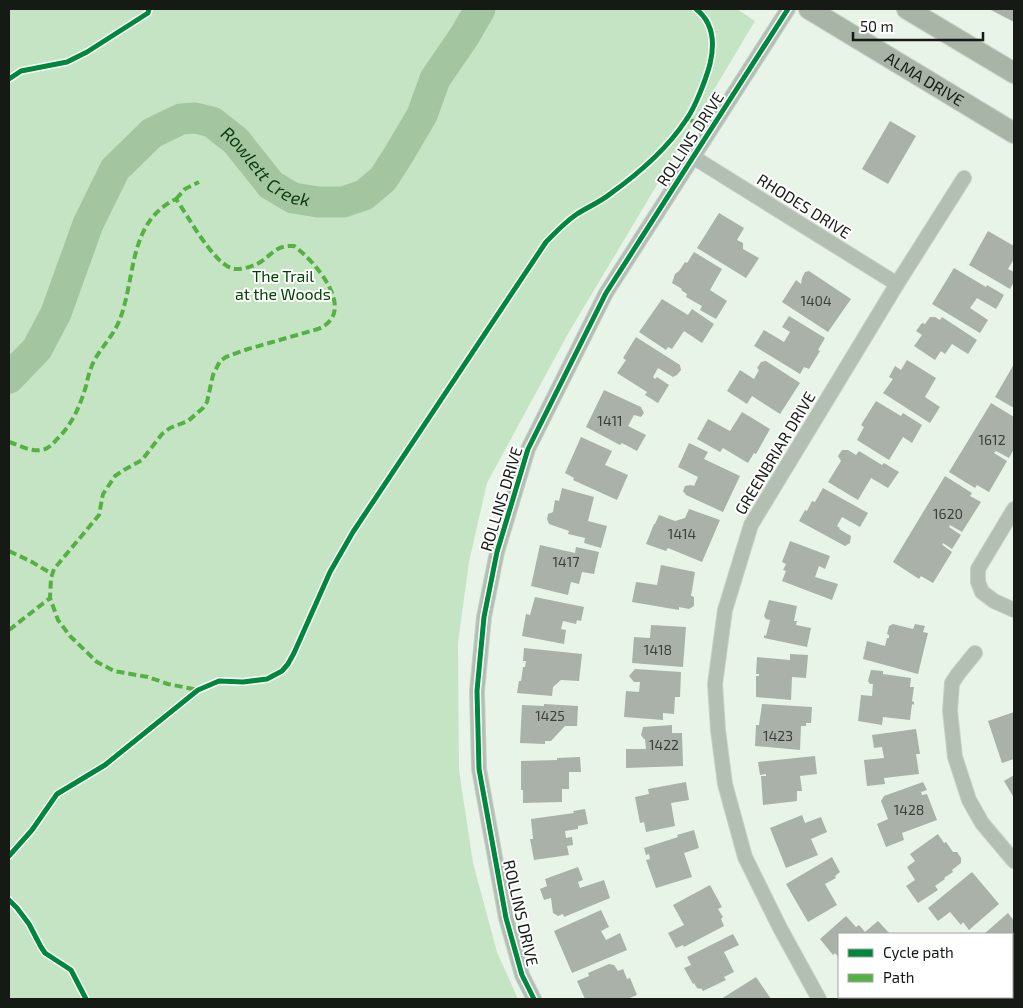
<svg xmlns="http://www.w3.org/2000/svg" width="1023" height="1008" font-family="'Exo 2',sans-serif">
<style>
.green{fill:#c5e4c3}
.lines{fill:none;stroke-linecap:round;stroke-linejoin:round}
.river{stroke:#a3c6a1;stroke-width:31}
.building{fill:#a9b1a9}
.minor-casing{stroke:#c8d0c7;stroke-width:16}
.secondary-casing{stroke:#c8d0c7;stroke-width:22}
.minor{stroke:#b3bfb2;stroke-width:14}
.secondary{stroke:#a7b4a6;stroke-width:20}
.quiet{stroke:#55b144;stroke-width:4;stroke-dasharray:8 4;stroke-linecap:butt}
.cycleway-casing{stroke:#fff;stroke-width:8}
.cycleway{stroke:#00873e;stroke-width:5}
.labels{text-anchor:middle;stroke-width:4;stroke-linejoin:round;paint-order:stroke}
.number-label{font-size:14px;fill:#3a4039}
.street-label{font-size:16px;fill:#151b14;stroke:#fff}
.park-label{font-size:16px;fill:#004502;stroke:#fff}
.water-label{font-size:18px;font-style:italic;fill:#0b3b0b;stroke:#fff}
</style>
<rect width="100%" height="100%" fill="#e9f4e8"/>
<polygon class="green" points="9,9 737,9 755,21 569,332 487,483 469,562 458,643 459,770 473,863 497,952 518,999 9,999"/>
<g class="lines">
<path class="river" id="s1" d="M9 378 37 349 56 313 88 224 115 169 152 133 181 119 195 118 212 122 236 141 271 185 293 198 318 202H343L364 195 383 179 399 154 422 115 435 79 465 35 480 9"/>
</g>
<g class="building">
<polygon points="989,9 1014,9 1014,22"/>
<polygon points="890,121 916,136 888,184 862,169"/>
<polygon points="719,213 744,228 737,240 743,243 743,249 759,258 746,278 697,248"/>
<polygon points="988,231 1014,246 1014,259 1008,269 1014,272 1014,282 1010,289 969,265"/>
<polygon points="694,252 722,269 710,290 727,301 716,319 700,310 702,306 686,297 687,294 681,290 682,289 672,283 675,274 679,271 685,262 687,263"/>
<polygon points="954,268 986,287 987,285 1004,295 996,309 977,298 970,308 988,320 980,333 932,304"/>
<polygon points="809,271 851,299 828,332 782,302 796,280 801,284 802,278 805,272"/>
<polygon points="662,299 688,315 692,309 714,324 702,343 684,331 672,349 668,347 666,350 639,332"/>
<polygon points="789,316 825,338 818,350 820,351 809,369 804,367 800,374 754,346 764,330 784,342 790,332 782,327"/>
<polygon points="930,317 935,317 940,320 942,317 977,340 968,354 952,344 945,354 941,351 935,360 914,346 922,335 916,331 922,323 925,324"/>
<polygon points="636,337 680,365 681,370 677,375 673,377 658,368 653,377 655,379 657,377 669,385 658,403 645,395 647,392 617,373 626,360 623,358"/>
<polygon points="907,360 936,378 925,397 940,407 930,423 883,393 893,379 889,377 895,366 901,370"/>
<polygon points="766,361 800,383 780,414 752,396 747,404 727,391 740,370 754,379 759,370 757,368 761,362"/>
<polygon points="1014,364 1014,408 995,397"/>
<polygon points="604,390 641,407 644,413 641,417 634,415 628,426 646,435 637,451 622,443 620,445 586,427"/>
<polygon points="876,401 901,416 903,413 922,425 912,443 903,437 889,460 857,440 864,427 861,425"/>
<polygon points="991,403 1014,417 1014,449 1009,458 996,451 994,453 1007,461 989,492 977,485 975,488 949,472"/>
<polygon points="742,412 770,429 756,454 754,453 748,463 723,448 720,452 697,439 708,419 730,431"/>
<polygon points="581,437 612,451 605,465 628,475 617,500 573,480 574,478 565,473"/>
<polygon points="689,443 708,452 704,459 740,476 723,512 686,495 683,491 685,486 691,485 694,486 698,477 678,467"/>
<polygon points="842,450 848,450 856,455 859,451 882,465 884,463 899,472 888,488 871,478 858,500 828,482 841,461 838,456"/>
<polygon points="945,476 972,493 970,496 981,502 962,532 950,525 949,527 961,535 952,549 943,543 942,545 940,543 952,552 933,583 921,576 919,579 893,562"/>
<polygon points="562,488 594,497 588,521 607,526 601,548 584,543 585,538 568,534 569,531 549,524 547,519 548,514 553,512 555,500 559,501"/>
<polygon points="823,488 868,513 860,527 842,517 837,526 840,528 839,529 851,536 850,543 845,546 799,521 805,510 807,511 812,501 815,502"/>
<polygon points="689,509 720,520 702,562 668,548 666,551 646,544 654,524 655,524 659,515 675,521 685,518"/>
<polygon points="790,541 830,556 825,569 819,566 815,577 838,584 832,600 782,581 786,571 783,570 786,564 782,562"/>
<polygon points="540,545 575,553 576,547 599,552 594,574 582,572 579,584 571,582 568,595 531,586"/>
<polygon points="661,565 695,572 691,596 694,597 694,606 689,609 679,607 679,610 632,602 636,582 657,585"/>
<polygon points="535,597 584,607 581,621 577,620 576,624 563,621 561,629 566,630 564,644 522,636 526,614 530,615"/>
<polygon points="769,600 797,606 794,621 797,621 796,625 811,628 807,647 764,638 764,635 766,636 770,620 766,619 764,616"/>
<polygon points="893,624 913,629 915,624 925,626 923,632 928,633 918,674 863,659 867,641 885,646 887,638 889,638 889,635 887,634 889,626"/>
<polygon points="651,625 686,627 683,667 632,663 634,637 650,638"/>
<polygon points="524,648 582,654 579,681 561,680 553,687 552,696 517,693 519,681 521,681 523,667 525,667 526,661 523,661"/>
<polygon points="790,654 808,655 806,678 792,677 791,700 756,697 756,676 759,676 759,674 756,674 757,657 790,660"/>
<polygon points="635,669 681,672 680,697 675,697 674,714 663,713 663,720 624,717 626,691 639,692 640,682 634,682 629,676"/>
<polygon points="871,670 883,671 883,674 911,678 910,687 914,687 912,701 914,702 914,705 912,704 910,720 883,717 882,725 858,721 861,695 872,696 873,684 870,684 868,681"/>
<polygon points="544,704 578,706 577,726 565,726 551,741 545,741 545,744 520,743 522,705 544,706"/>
<polygon points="762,704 812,707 811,723 806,723 806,726 801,726 800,750 755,746 756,725 759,725"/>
<polygon points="1014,712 1014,759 1002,763 988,721"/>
<polygon points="672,725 672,733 682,733 683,766 626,768 626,749 646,749 645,739 644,739 641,735 643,727"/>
<polygon points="916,729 920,754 916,754 919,774 884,778 885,784 867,786 864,760 884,758 882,747 874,748 872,735"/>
<polygon points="815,756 817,774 800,776 802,791 797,791 797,801 763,805 761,776 766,776 766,774 760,775 758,762"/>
<polygon points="580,757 581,772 569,772 569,789 562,789 562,802 523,803 523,790 521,790 521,761 557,760 557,758"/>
<polygon points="1014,775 1014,798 1004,781"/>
<polygon points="686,782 689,800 671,803 675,826 646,832 644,822 640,823 635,797 649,794 648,789"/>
<polygon points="923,782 927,790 921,792 922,795 927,794 937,820 902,833 904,840 886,847 877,824 888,819 881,801 884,796"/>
<polygon points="585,809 588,824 578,826 578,829 565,831 566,838 572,837 573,845 567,846 569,855 534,860 530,839 533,839 531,819 574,813 573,811"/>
<polygon points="802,815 805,823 821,817 827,832 811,839 818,855 786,868 770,828"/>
<polygon points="694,830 699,848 684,853 692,877 656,888 646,860 650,859 649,854 646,855 644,848 678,837 677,835"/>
<polygon points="938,834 944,843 946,842 953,852 957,852 961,858 961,863 952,870 953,872 944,878 945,879 935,886 938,890 918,903 906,886 915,880 907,867 915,861 910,854"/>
<polygon points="832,857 840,872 835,876 836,878 825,884 837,905 808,922 786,884"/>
<polygon points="578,867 583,880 578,882 580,888 604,880 610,898 564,917 563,914 558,916 553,913 551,898 544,900 540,889 547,886 545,879"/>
<polygon points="972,872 999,904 969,930 963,922 961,925 950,912 938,921 928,908"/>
<polygon points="710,885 722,907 718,909 723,917 721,919 724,926 684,947 683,945 676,948 668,933 684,925 673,905"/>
<polygon points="601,910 609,927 601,931 606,940 620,933 627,950 572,973 554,931"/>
<polygon points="1008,913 1014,921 1014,967 1012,969 1012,934 984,934"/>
<polygon points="846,916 856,927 859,925 865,932 878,921 890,934 839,934 839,958 835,953 833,955 820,939"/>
<polygon points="733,934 739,945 724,952 734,972 724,977 726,980 703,991 701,988 700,989 697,988 694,983 693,984 684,968 691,965 687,957"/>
<polygon points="609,964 614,965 618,971 623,969 627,979 630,978 637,995 627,999 585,999 577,981 589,976 588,973"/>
<polygon points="1014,972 1014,995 1012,997 1012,974"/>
<polygon points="756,977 771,999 721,999"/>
<polygon points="868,997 893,997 890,999 870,999"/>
<polygon points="908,997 931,997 929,999 905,999"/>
</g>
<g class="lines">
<g class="minor-casing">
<g id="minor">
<polyline points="693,157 897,284"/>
<polyline points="1014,509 978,569 978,582 982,592 994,601 1014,610"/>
<polyline points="975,653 958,674 952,683 950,711 955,757 969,800 982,823 1014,861"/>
<polyline points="534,999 522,975 506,918 479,769 477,691 484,617 497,552 528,449 606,293 788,9"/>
<polyline points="819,999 780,928 745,857 725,784 718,730 715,684 725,610 751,525 897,284 964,178"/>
</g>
</g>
<g class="secondary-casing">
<g id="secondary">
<path id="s2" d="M809 9 1014 133"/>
<polyline points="907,9 1014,73"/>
</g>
</g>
<use href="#minor" class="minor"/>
<use href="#secondary" class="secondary"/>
<g class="quiet">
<polyline points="687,119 712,128"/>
<polyline points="176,199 185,189 199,182"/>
<path d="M9 442C19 445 30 452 42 450 48 449 53 444 57 439 72 425 80 406 86 386 88 377 90 369 94 361 102 346 114 335 120 319 136 277 128 222 176 199 188 216 212 261 231 268 239 271 250 267 257 264 272 256 274 245 294 246 315 261 359 312 318 329L248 349 226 357 220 361 213 375 207 402 203 408 188 421 170 428 162 434 142 460 124 470 115 476 103 494 99 515 54 569 51 578 50 598 58 620 70 636 97 662 114 671 148 677 168 684 198 690"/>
<polyline points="9,551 32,562 52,574"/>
<polyline points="9,630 50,598"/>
</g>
<g class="cycleway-casing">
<g id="cycleway">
<polyline points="9,79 21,71 67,62 87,52 148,13 149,9"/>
<path d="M9 856 32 830 57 794 105 765 198 690 219 681 243 682 267 679 282 671 288 664 294 653 330 572 353 532 546 242C556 232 565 222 577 214 588 207 600 202 610 194 638 174 667 149 686 120 695 108 706 79 710 64 715 43 714 23 696 9"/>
<polyline points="9,900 17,908 29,924 41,947 45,953 71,970 86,999"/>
<polyline points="534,999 522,975 506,918 479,769 477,691 484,617 497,552 528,449 606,293 788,9"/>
</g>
</g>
<use href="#cycleway" class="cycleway"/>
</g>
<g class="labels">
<g class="number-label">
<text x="816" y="306">1404</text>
<text x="610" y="426">1411</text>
<text x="992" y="445">1612</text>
<text x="948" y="519">1620</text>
<text x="682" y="539">1414</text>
<text x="566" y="567">1417</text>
<text x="658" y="655">1418</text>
<text x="550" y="721">1425</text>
<text x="778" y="741">1423</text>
<text x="664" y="750">1422</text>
<text x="909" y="815">1428</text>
</g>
<g class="street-label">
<text dy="6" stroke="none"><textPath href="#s2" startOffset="135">ALMA DRIVE</textPath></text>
<text transform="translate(690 139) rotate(-57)" y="6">ROLLINS DRIVE</text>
<text transform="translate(804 206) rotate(32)" y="6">RHODES DRIVE</text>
<text transform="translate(775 453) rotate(-59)" y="6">GREENBRIAR DRIVE</text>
<text transform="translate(501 499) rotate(-73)" y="6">ROLLINS DRIVE</text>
<text transform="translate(521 913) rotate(77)" y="6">ROLLINS DRIVE</text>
</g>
<g class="park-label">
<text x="283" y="282">The Trail<tspan x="283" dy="18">at the Woods</tspan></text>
</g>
<g class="water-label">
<text dy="6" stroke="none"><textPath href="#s1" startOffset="424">Rowlett Creek</textPath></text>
</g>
</g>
<rect width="1023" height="1008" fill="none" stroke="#151b14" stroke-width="20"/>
<rect x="838" y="933" width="175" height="65" fill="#ffffff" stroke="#a1a4a1"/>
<rect x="848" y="949" width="25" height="8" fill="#00873e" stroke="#a1a4a1"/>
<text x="883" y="958" font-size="15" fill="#151b14">Cycle path</text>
<rect x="848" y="974" width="25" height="8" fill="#55b144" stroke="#a1a4a1"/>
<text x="883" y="983" font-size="15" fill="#151b14">Path</text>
<path d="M853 32v8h130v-8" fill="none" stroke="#151b14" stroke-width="2.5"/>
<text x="860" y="32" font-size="15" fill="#151b14" stroke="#ffffff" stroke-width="4" paint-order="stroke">50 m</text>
</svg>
